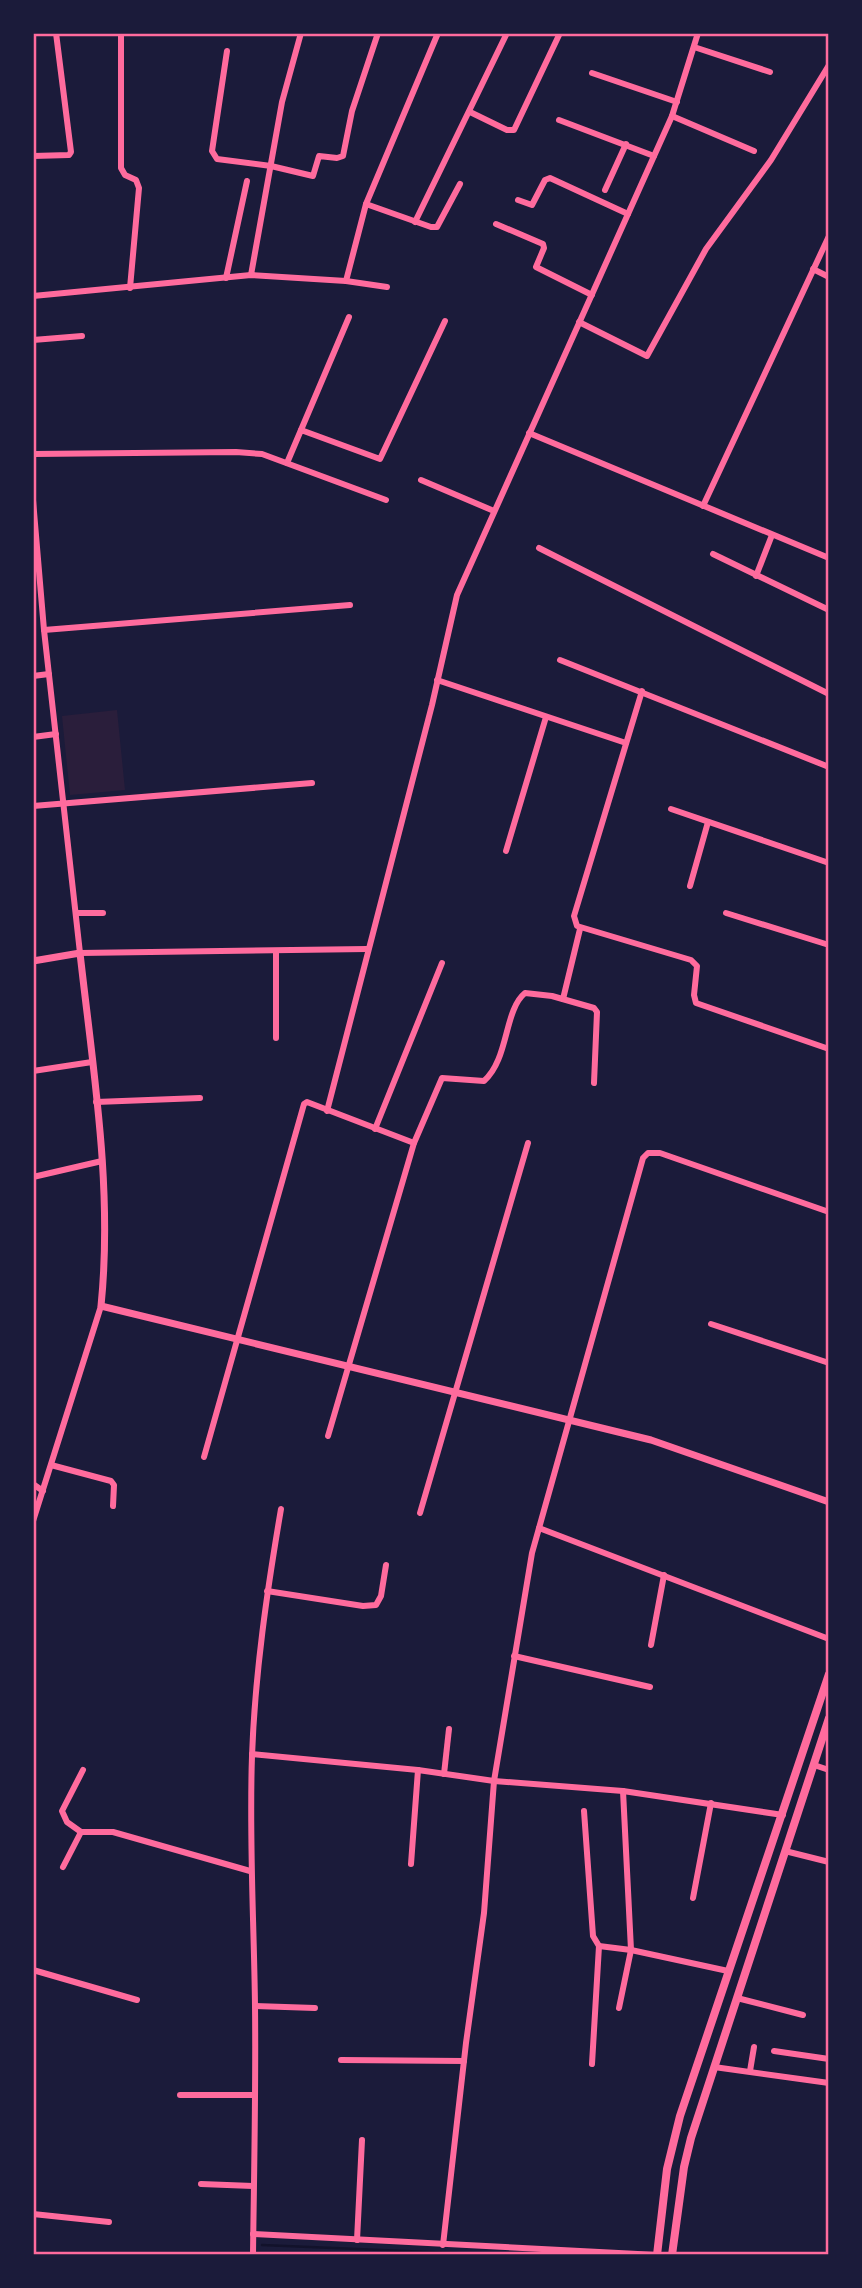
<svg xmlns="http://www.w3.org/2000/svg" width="862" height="2288" font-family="Spectral,serif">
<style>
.green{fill:#2a1e3b}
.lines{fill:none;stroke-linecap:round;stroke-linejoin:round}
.stream{stroke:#12122b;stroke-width:2.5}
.minor{stroke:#ff6b9d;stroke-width:6}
.tertiary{stroke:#ff6b9d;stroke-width:7}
.secondary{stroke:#ff6b9d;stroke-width:8}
.neatline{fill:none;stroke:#ff6b9d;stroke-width:2.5}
</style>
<rect width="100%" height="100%" fill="#1b1b3a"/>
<polygon class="green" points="117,710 125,790 70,795 62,716"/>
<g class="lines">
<polyline class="stream" points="262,2245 500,2255"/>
<g class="minor">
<polyline points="121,33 121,168 125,175 136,180 139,188 130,288"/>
<polyline points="694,47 770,72"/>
<polyline points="227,51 212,151 217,159 271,166 313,176 319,156 337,158 343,156 352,111 378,33"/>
<polyline points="592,73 677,102"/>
<polyline points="470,112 507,130 514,130 560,33"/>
<polyline points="672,116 754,151"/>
<polyline points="559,120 654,156"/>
<polyline points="33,156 69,155 71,152 56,33"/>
<polyline points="605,190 626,144"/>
<polyline points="518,200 532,205 545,180 550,178 628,214"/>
<polyline points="366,204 431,227 437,227 460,184"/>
<polyline points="415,222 507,33"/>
<polyline points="496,224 543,244 544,248 536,267 592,295"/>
<polyline points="813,269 829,277"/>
<polyline points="251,275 282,102 301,33"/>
<polyline points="226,278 247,181"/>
<polyline points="346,281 366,204 438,33"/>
<polyline points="33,296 251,275 346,281 387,287"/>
<polyline points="579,322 647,356 706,249 771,160 829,65"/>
<polyline points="33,340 82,336"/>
<polyline points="301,430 349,317"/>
<polyline points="529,433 829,558"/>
<polyline points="33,454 236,452 262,454 386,500"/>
<polyline points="287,463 301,430 380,459 445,321"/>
<polyline points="421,480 494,511"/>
<polyline points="33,500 44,630 80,953 367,949"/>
<polyline points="703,506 829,236"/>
<polyline points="539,548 829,694"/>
<polyline points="713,554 829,610"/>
<polyline points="756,576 772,535"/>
<polyline points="44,630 350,605"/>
<polyline points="560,660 829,767"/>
<polyline points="33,676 49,674"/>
<polyline points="437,680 626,743"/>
<polyline points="642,691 574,916 577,926 691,960 697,966 694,995 696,1003 829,1049"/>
<polyline points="33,737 56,734"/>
<polyline points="33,806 312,783"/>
<polyline points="671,809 829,863"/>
<polyline points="506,851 546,717"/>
<polyline points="690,886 708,822"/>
<polyline points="76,913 103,913"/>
<polyline points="726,913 829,945"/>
<polyline points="276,951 276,1038"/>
<polyline points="563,999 580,929"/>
<polyline points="33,1071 92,1062"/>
<polyline points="96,1102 200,1098"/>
<polyline points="327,1111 432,705 457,595 672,116 698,33"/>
<polyline points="375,1129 442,963"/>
<polyline points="33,1177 102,1161"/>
<polyline points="711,1324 829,1363"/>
<path d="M328 1436 414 1143 442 1078 484 1081C509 1059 504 1010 525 993L552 996 594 1008 597 1012 594 1083"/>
<polyline points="204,1457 304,1104 307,1102 414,1143"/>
<polyline points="51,1465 111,1481 114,1485 113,1506"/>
<polyline points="33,1484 43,1491"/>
<polyline points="420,1513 528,1143"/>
<polyline points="33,1521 101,1306"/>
<polyline points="539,1528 829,1639"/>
<polyline points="267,1591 363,1606 376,1605 381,1596 386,1565"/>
<polyline points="651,1645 664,1575"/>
<polyline points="514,1656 650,1687"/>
<polyline points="252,1754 418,1770 494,1781 623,1791 783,1815"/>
<polyline points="814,1765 829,1770"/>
<polyline points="83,1770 62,1811 67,1822 81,1832 113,1832 250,1871"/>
<polyline points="444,1774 449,1729"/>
<polyline points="584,1811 593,1936 599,1946 592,2064"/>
<polyline points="785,1851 829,1862"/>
<polyline points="411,1864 418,1770"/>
<polyline points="63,1867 81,1832"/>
<polyline points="693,1898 711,1803"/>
<polyline points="599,1946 631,1950 728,1971"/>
<polyline points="33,1970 137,2000"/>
<polyline points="737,1998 803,2015"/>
<polyline points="255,2006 315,2008"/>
<polyline points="619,2008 631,1950 623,1791"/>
<polyline points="774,2051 829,2059"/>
<polyline points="341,2060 464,2061"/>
<polyline points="714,2067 829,2083"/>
<polyline points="750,2071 754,2047"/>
<polyline points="180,2095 254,2095"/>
<polyline points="201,2184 253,2186"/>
<polyline points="33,2214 109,2222"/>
<polyline points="253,2234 657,2255"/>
<polyline points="357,2240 362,2140"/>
<polyline points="443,2245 466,2043 484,1913 494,1781 532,1553 643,1158 648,1153 660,1153 829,1212"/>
<path d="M253 2255C254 2172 256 2088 255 2006 254 1922 249 1840 252 1756 255 1673 267 1591 281 1509"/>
</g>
<path class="tertiary" d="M33 961 80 953C93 1070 113 1188 101 1306L651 1440 829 1502"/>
<g class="secondary">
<polyline points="657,2255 667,2169 680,2116 829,1674"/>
<polyline points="672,2255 684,2167 691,2138 829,1718"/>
</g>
</g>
<rect width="862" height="2288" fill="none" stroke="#1b1b3a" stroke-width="70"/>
<rect x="35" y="35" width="792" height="2218" class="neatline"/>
</svg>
